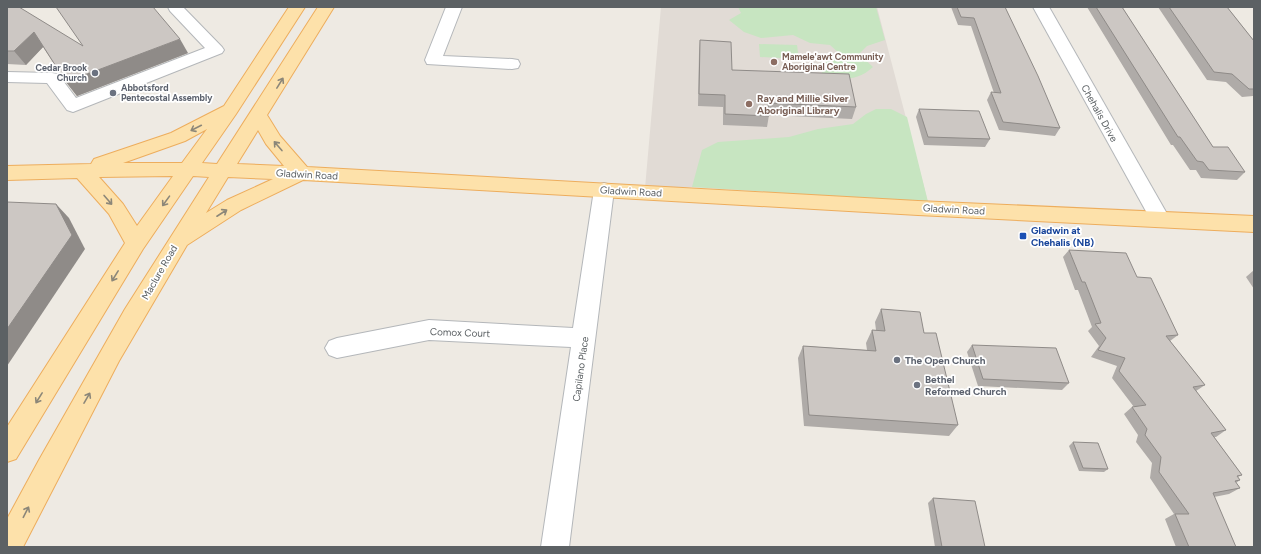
<svg xmlns="http://www.w3.org/2000/svg" width="1261" height="554" font-family="Figtree,sans-serif">
<style>
.education{fill:#e1dbd5}
.green{fill:#c7e5c1}
.lines{fill:none;stroke-linecap:round;stroke-linejoin:round}
.minor-casing{stroke:#b4b7ba;stroke-width:2}
.major-casing{stroke:#edad5d;stroke-width:2}
.minor{fill:#fff;fill-rule:evenodd}
.major{fill:#fde1aa;fill-rule:evenodd}
.wall{fill:#afaba8}
.shaded-wall{fill:#8f8b88}
.building{fill:#ccc7c3;stroke:#8f8b88}
.oneway{stroke:#8c8779}
.education-dot{fill:#8d6e63;stroke:#fff;stroke-width:1.5}
.worship-dot{fill:#6b7280;stroke:#fff;stroke-width:1.5}
.transit-dot{fill:#1a4fb4;stroke:#fff;stroke-width:1.5}
.labels{text-anchor:middle;stroke-width:3.5;stroke-linejoin:round;paint-order:stroke}
.far-education-label{font-size:9px;font-weight:bold;fill:#785e54;stroke:#fff;text-anchor:start}
.far-worship-label{font-size:9px;font-weight:bold;fill:#5b616d;stroke:#fff;text-anchor:end}
.education-label{font-size:10px;font-weight:bold;fill:#785e54;stroke:#fff;text-anchor:start}
.street-label{font-size:10px;fill:#5c6164;stroke:#fff}
.transit-label{font-size:10px;font-weight:bold;fill:#164399;stroke:#fff;text-anchor:start}
.worship-label{font-size:10px;font-weight:bold;fill:#5b616d;stroke:#fff;text-anchor:start}
</style>
<rect width="100%" height="100%" fill="#eeeae3"/>
<polygon class="education" points="661,7 877,7 928,202 692,187 645,188"/>
<g class="green">
<path d="M738 7H876L885 40 867 46 859 54 873 67C858 81 843 80 823 77L820 63 834 59 840 54 830 45 810 43 793 35 761 38 744 32 729 20 741 13Z"/>
<polygon points="759,44 797,45 799,59 760,57"/>
<polygon points="876,109 891,109 907,117 928,202 692,187 702,150 718,142 789,137 818,129 853,124 866,114"/>
</g>
<g class="lines">
<g class="minor-casing">
<g id="minor">
<polygon points="168,7 183,7 222,47 224,50 222,53 73,112 67,110 47,83 7,82 7,72 52,73 58,74 76,98 205,48 170,11"/>
<polygon points="446,7 462,7 443,56 512,59 518,60 520,64 518,68 512,69 427,64 425,60"/>
<polygon points="1033,7 1049,7 1170,219 1167,224 1160,227 1153,224"/>
<polygon points="604,183 611,185 614,190 569,547 541,547 571,347 429,340 337,358 329,355 325,348 329,341 337,338 429,320 573,328 594,190 597,185"/>
</g>
</g>
<g class="major-casing">
<path id="major" d="M289 7H305L236 114 202 163 217 164 318 7H334L267 115 280 136 307 167 918 201 1254 216V232L918 215 303 180 241 210 187 245 119 361 23 547H7V519L39 460 125 309 209 177 193 176 143 249 16 459 7 462V427L125 243 109 214 77 178 7 180V166L91 164 94 159 171 133 224 106ZM207 129 182 163H123L185 141ZM258 130 266 144 284 166 237 164ZM173 176 137 226 123 204 99 177ZM228 177 273 179 227 200 206 213Z"/>
</g>
<use href="#minor" class="minor"/>
<use href="#major" class="major"/>
</g>
<g class="wall">
<polygon points="7,7 83,46 188,53 77,96 66,82 43,47 26,65 7,64"/>
<polygon points="951,7 1005,7 1060,128 1055,136 999,130 987,100 991,92 994,93 971,26 958,25"/>
<polygon points="1087,7 1122,7 1213,147 1245,172 1237,180 1201,178 1196,170 1190,170 1173,145 1171,145"/>
<polygon points="1158,7 1227,7 1254,41 1254,97 1253,96 1242,97 1226,82 1207,80"/>
<polygon points="700,40 732,70 856,107 852,119 769,115 767,127 723,125 723,107 698,106 699,52"/>
<polygon points="919,109 990,139 985,147 924,145 916,117"/>
<polygon points="1069,250 1137,277 1178,335 1170,341 1205,385 1196,391 1226,430 1216,437 1214,437 1242,475 1238,477 1240,480 1236,483 1240,488 1229,494 1214,497 1236,547 1176,547 1165,519 1174,514 1150,478 1152,463 1136,442 1138,435 1124,414 1132,407 1134,407 1112,378 1117,366 1091,357 1099,346 1088,331 1092,327 1078,290 1075,290 1063,257"/>
<polygon points="1254,270 1254,289 1246,277"/>
<polygon points="881,309 924,333 958,425 949,436 804,426 798,358 803,346 867,350 866,343 872,330 876,330 875,322"/>
<polygon points="972,345 1069,383 1062,390 978,386 967,352"/>
<polygon points="1073,442 1108,469 1104,472 1079,471 1069,446"/>
<polygon points="933,498 985,547 935,547 928,503"/>
</g>
<g class="shaded-wall">
<polygon points="34,32 44,46 26,65 14,51"/>
<polygon points="180,39 188,53 77,96 66,82"/>
<polygon points="56,204 69,218 85,249 7,366 7,329"/>
</g>
<g class="building">
<polygon points="7,7 19,7 83,46 56,7 153,7 180,39 66,82 34,32 14,51 7,51"/>
<polygon points="957,7 1005,7 1038,76 1060,128 1003,122 991,92 1001,93 974,18 961,17"/>
<polygon points="1096,7 1122,7 1213,147 1228,147 1245,172 1209,170 1203,162 1197,161 1180,137 1178,137"/>
<polygon points="1169,7 1227,7 1254,41 1254,89 1249,89 1232,74 1214,72"/>
<polygon points="700,40 731,42 732,70 849,74 856,107 768,103 769,116 725,114 725,95 699,94"/>
<polygon points="919,109 979,111 990,139 928,137"/>
<polygon points="7,202 56,204 72,235 7,329"/>
<polygon points="1069,250 1126,253 1137,277 1151,278 1178,335 1166,336 1205,385 1193,387 1226,430 1211,433 1242,475 1237,476 1240,480 1235,481 1240,488 1213,493 1236,547 1189,547 1175,514 1189,514 1159,472 1161,457 1145,435 1147,429 1132,407 1146,405 1119,371 1125,358 1098,350 1106,338 1095,324 1101,323 1085,282 1082,282"/>
<polygon points="881,309 920,312 924,333 936,333 958,425 809,415 803,346 876,351 872,330 885,331"/>
<polygon points="972,345 1056,348 1069,383 983,379"/>
<polygon points="1073,442 1098,443 1108,469 1083,468"/>
<polygon points="933,498 975,501 985,547 942,547"/>
</g>
<defs><path id="oneway-shaft" d="M-6 0H5M1.5-3L5.5 0L1.5 3" fill="none" stroke-width="1.6" stroke-linecap="round" stroke-linejoin="round"/></defs>
<g class="oneway">
<use href="#oneway-shaft" transform="translate(280 83) rotate(-58)"/>
<use href="#oneway-shaft" transform="translate(196 128) rotate(153)"/>
<use href="#oneway-shaft" transform="translate(278 146) rotate(-131)"/>
<use href="#oneway-shaft" transform="translate(108 200) rotate(49)"/>
<use href="#oneway-shaft" transform="translate(166 201) rotate(126)"/>
<use href="#oneway-shaft" transform="translate(222 213) rotate(-33)"/>
<use href="#oneway-shaft" transform="translate(115 276) rotate(122)"/>
<use href="#oneway-shaft" transform="translate(39 398) rotate(122)"/>
<use href="#oneway-shaft" transform="translate(87 398) rotate(-60)"/>
<use href="#oneway-shaft" transform="translate(26 512) rotate(-63)"/>
</g>
<g class="education-dot">
<circle cx="774" cy="62" r="4"/>
<circle cx="749" cy="104" r="4"/>
</g>
<g class="worship-dot">
<circle cx="95" cy="73" r="4"/>
<circle cx="113" cy="93" r="4"/>
<circle cx="897" cy="360" r="4"/>
<circle cx="917" cy="385" r="4"/>
</g>
<rect class="transit-dot" x="1019" y="232" width="8" height="8" rx="2"/>
<g class="labels">
<g class="far-education-label">
<text x="782" y="60">Mamele'awt Community<tspan x="782" dy="10">Aboriginal Centre</tspan></text>
</g>
<g class="far-worship-label">
<text x="87" y="71">Cedar Brook<tspan x="87" dy="10">Church</tspan></text>
<text x="121" y="91" text-anchor="start">Abbotsford<tspan x="121" dy="10">Pentecostal Assembly</tspan></text>
</g>
<g class="education-label">
<text x="757" y="102">Ray and Millie Silver<tspan x="757" dy="12">Aboriginal Library</tspan></text>
</g>
<g class="street-label">
<text transform="translate(1100 113) rotate(61)" y="4">Chehalis Drive</text>
<text transform="translate(307 174) rotate(3)" y="4">Gladwin Road</text>
<text transform="translate(631 191) rotate(3)" y="4">Gladwin Road</text>
<text transform="translate(954 209) rotate(3)" y="4">Gladwin Road</text>
<text transform="translate(159 272) rotate(-60)" y="4">Maclure Road</text>
<text transform="translate(460 332) rotate(2)" y="4">Comox Court</text>
<text transform="translate(580 369) rotate(-82)" y="4">Capilano Place</text>
</g>
<g class="transit-label">
<text x="1031" y="234">Gladwin at<tspan x="1031" dy="12">Chehalis (NB)</tspan></text>
</g>
<g class="worship-label">
<text x="905" y="364">The Open Church</text>
<text x="925" y="383">Bethel<tspan x="925" dy="12">Reformed Church</tspan></text>
</g>
</g>
<rect width="1261" height="554" fill="none" stroke="#5c6164" stroke-width="16"/>
</svg>
